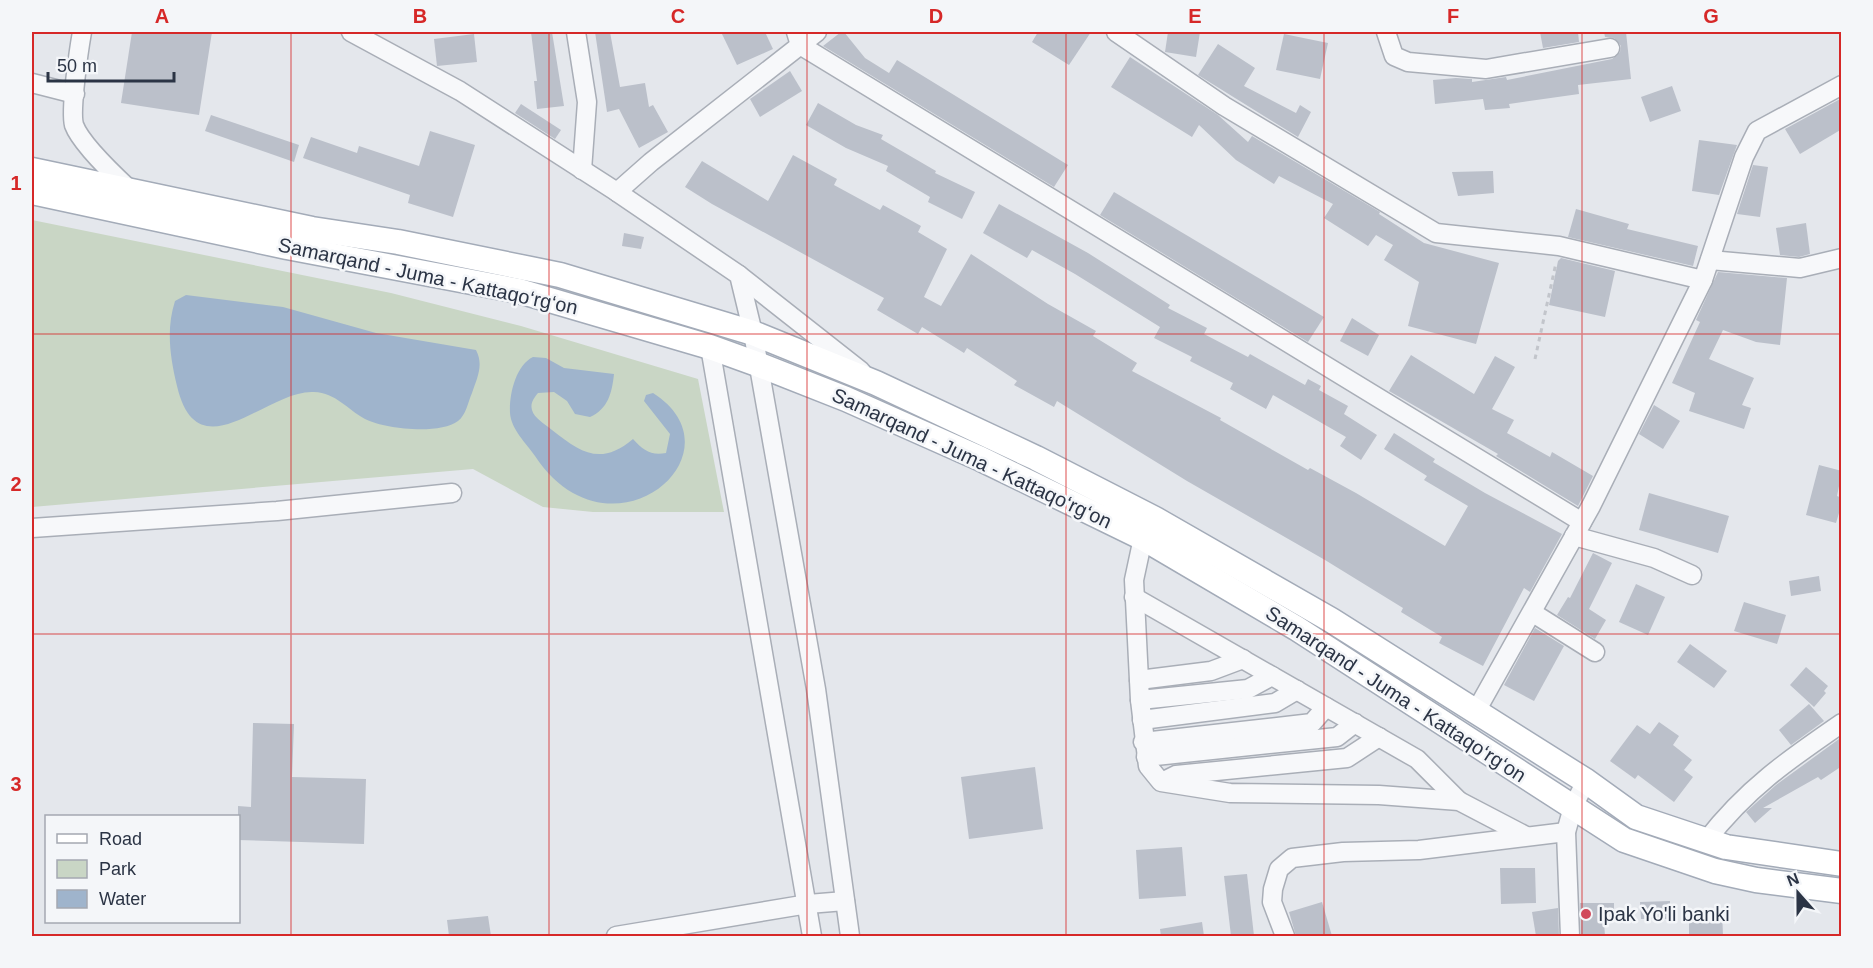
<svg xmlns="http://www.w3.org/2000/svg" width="1873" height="968" font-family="Helvetica,sans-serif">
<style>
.green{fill:#c9d6c5}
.water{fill:#9fb4cc}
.building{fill:#bbc0ca}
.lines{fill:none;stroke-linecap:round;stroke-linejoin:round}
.minor-casing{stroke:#a9aeb7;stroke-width:21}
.major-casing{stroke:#a3abb8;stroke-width:27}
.path{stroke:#c2c5cb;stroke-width:3;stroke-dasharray:4.5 4.5;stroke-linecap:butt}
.minor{stroke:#f7f8fa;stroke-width:18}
.major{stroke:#fff;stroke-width:24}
.grid{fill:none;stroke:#d62828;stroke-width:1.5;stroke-opacity:0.55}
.poi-dot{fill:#d1495b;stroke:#f4f6f9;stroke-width:2}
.labels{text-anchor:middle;stroke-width:5;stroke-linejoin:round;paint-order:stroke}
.street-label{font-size:20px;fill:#2b3445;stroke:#f4f6f9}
.poi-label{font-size:20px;fill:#2b3445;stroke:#f4f6f9;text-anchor:start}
.neatline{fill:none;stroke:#d62828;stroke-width:2}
.grid-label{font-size:20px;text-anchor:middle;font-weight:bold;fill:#d62828}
</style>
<rect width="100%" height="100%" fill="#e4e7ec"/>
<polygon class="green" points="32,220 391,293 521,326 698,379 724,512 593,512 543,507 473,469 32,507"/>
<g class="water">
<path d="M186 295 283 307 376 333 476 350C484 365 477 378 472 393 468 402 466 415 458 421 440 435 384 429 365 419 347 409 336 393 314 392 267 389 198 475 177 386 170 357 166 329 175 301Z"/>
<path d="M533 357 546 358 564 368 614 374C612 393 608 409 590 417L575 414 567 401 554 392 538 393C534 398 530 403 532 410 534 418 545 424 552 430 581 453 601 466 633 439 643 450 651 456 666 453L670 434 644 401 646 395 653 393C747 453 610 569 535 456 526 443 511 429 510 413 509 394 516 365 533 357Z"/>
</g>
<g class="building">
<polygon points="132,32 212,32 199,115 121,103"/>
<polygon points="531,32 552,32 564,106 537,109 534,81 537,81"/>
<polygon points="595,32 610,32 620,87 645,83 649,107 653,105 668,132 639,148 619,109 607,112"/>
<polygon points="721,32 765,32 773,49 737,65"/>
<polygon points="841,32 844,32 865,58 889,73 897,60 1068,165 1054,187 823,46"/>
<polygon points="1038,32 1091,32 1069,65 1032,42"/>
<polygon points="1168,32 1200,32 1196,57 1165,52"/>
<polygon points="1540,32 1578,32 1579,42 1543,48"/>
<polygon points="1604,32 1626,32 1631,79 1578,85 1579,94 1509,104 1510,108 1485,110 1483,99 1435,104 1433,80 1456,78 1472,79 1472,82 1506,77 1507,80 1612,59 1620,52 1621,46 1614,38 1605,37"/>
<polygon points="474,34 477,62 437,66 434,39"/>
<polygon points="1284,34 1328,43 1320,79 1276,70"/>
<polygon points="1218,44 1255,68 1244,86 1296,113 1300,105 1311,112 1298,137 1198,75"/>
<polygon points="1130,57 1218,115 1248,142 1252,136 1380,212 1379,214 1424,243 1499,263 1476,344 1408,326 1419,282 1384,260 1393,245 1376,235 1368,246 1324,218 1333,204 1279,176 1274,184 1236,160 1199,125 1192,137 1111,87"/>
<polygon points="790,71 802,91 760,117 750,99"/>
<polygon points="1672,86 1681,111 1650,122 1641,97"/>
<polygon points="1842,98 1842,129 1800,154 1785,129"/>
<polygon points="818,103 856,125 883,135 881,139 936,171 935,173 975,192 962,219 928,202 930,197 886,171 888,166 846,148 806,125"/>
<polygon points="521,104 561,130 555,139 515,113"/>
<polygon points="211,115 299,145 294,162 205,131"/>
<polygon points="430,131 475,145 453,217 408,203 410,195 303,158 311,137 357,153 359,146 419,166"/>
<polygon points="1699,140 1737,145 1719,195 1692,191"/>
<polygon points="793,155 837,179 834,185 880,210 883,205 921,226 918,232 947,249 924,297 941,306 971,254 1048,304 1096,331 1093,336 1137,363 1132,371 1221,418 1220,420 1308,470 1310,468 1356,493 1445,546 1468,506 1424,480 1427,476 1384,449 1394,433 1435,459 1433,462 1485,493 1562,534 1530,592 1524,588 1483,666 1439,643 1442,637 1401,612 1403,608 1325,560 1187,481 1057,401 1054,407 1014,385 1017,381 967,348 964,353 922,327 918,334 877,310 884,298 712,204 685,187 702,161 768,201"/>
<polygon points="1753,165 1768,167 1760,217 1737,214"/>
<polygon points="1493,171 1494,193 1458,196 1452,172"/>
<polygon points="1114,192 1324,317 1308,342 1100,215"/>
<polygon points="999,204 1088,253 1170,305 1168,308 1207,328 1204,334 1248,357 1250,354 1305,385 1308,379 1321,386 1319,390 1348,406 1344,414 1377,435 1361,460 1340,446 1346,437 1273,395 1266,409 1230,389 1233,383 1190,361 1192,357 1154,338 1160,327 1075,274 1032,250 1027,258 983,233"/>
<polygon points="1576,209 1629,224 1627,229 1698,246 1693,266 1568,237"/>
<polygon points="1806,223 1810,254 1799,257 1780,255 1776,228"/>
<polygon points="624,233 644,237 641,249 622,246"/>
<polygon points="1561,258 1615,271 1605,317 1549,305 1558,261"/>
<polygon points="1718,272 1787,278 1780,345 1756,342 1723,330 1709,359 1754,378 1742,405 1751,408 1744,429 1689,411 1695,393 1672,383 1700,322 1696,320"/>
<polygon points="1352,318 1379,335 1368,356 1340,341"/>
<polygon points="1411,355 1474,394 1495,356 1515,367 1492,409 1514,420 1507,433 1550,457 1552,452 1593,476 1578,506 1496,456 1498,454 1389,391"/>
<polygon points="1654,405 1680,421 1663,449 1639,434"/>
<polygon points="1819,465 1842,471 1837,496 1842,498 1842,503 1836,523 1806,515"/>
<polygon points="1649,493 1729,516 1718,553 1639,530"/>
<polygon points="1593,553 1612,563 1589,609 1606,620 1595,639 1557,615 1568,597 1570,598"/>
<polygon points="1819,576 1821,591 1791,596 1789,581"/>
<polygon points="1636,584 1665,597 1648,635 1619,622"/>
<polygon points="1744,602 1786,615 1777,644 1734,631"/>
<polygon points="1535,628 1564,646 1534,701 1504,685"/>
<polygon points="1690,644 1727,671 1714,688 1677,662"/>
<polygon points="1806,667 1828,686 1824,691 1826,693 1814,707 1790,685"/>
<polygon points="1809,704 1824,721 1791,745 1779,730"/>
<polygon points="1659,722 1679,736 1673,745 1692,760 1684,770 1693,777 1674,802 1638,775 1635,779 1610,761 1637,725 1650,734"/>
<polygon points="253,723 294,724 292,777 366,779 364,844 238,840 238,806 251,807"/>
<polygon points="1839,739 1842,742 1842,766 1821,780 1818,777 1763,808 1772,808 1755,823 1746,812 1776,785"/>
<polygon points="1035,767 1043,829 969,839 961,777"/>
<polygon points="1182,847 1186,896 1139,899 1136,850"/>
<polygon points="1500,868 1535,868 1536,903 1501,904"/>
<polygon points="1247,874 1254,936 1231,936 1224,876"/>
<polygon points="1670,901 1670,919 1641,919 1640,902"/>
<polygon points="1322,902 1332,936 1296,936 1289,912"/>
<polygon points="1580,903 1614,903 1614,922 1604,922 1605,936 1581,936"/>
<polygon points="1558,908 1559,936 1536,936 1532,912"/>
<polygon points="1689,911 1722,911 1723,936 1689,936"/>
<polygon points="488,916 491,936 449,936 447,920"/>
<polygon points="1202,922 1204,936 1161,936 1160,929"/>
</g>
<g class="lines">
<g class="minor-casing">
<g id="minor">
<path d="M82 32C79 49 70 110 74 125 81 144 114 175 129 189"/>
<polyline points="351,32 460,91 617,192 739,275 753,333 816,689 850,936"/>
<polyline points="576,32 587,102 582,170"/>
<polyline points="796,32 800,45 1582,522"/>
<polyline points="1116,32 1224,106 1436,233 1559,246 1703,280"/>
<polyline points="1386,32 1394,56 1408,62 1486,69 1610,48"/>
<polyline points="32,83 75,94"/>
<polyline points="617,192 651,162 817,32"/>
<polyline points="1710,260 1800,268 1842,258"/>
<polyline points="739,275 861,371"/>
<polyline points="710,347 812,936"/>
<polyline points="32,528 277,511 452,493"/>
<polyline points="1574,536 1654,558 1692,575"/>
<polyline points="1143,538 1134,580 1140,700 1148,766 1161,782 1230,793 1379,795 1459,801 1526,836"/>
<polyline points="1134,597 1417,759 1459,801"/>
<polyline points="1533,613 1595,652"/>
<polyline points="1139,680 1211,671 1243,659"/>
<polyline points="1140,700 1248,689 1272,676"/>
<polyline points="1475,713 1591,506 1703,280 1744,157 1757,131 1842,85"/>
<polyline points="1142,720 1275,703 1297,690"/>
<polyline points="1143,742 1312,723 1326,707"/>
<polyline points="1146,757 1337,737 1355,723"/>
<polyline points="1166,780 1176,775 1347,758 1379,737"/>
<path d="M1706 841C1746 789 1788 760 1842 723"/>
<polyline points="616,936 808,904 845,901"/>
<polyline points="1285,936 1272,902 1273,889 1279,869 1292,858 1343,852 1419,850 1566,832"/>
<polyline points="1570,936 1566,832 1573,807 1586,781"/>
</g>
</g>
<g class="major-casing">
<g id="major">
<polyline points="32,170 312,229 398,242 560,275 753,333 876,383 1036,458 1155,519 1331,620 1586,781 1636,817 1726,847 1842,864"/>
<polyline points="32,192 287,247 519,291 710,347 757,364 846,399 981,459 1143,538 1296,628 1624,840 1715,871 1756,880 1842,891"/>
</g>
</g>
<polyline class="path" points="1535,359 1556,263"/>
<use href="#minor" class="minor"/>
<use href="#major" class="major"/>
</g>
<path class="grid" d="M291 32V936M549 32V936M807 32V936M1066 32V936M1324 32V936M1582 32V936M32 334H1842M32 634H1842"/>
<circle class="poi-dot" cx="1586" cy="914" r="6"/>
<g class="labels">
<g class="street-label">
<text transform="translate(428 276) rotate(12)" y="7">Samarqand - Juma - Kattaqo‘rg‘on</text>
<text transform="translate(972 458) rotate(25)" y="7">Samarqand - Juma - Kattaqo‘rg‘on</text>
<text transform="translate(1396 694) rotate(33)" y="7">Samarqand - Juma - Kattaqo‘rg‘on</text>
</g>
<g class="poi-label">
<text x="1598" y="921">Ipak Yo'li banki</text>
</g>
</g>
<rect width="1873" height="968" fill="none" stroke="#f4f6f9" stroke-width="66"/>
<rect x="45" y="815" width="195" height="108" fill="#f4f6f9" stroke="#a4a8b1" stroke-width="1.5"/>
<rect x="57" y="834" width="30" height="9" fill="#ffffff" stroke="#a4a8b1" stroke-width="1.5"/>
<text x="99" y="845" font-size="18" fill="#2b3445">Road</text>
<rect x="57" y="860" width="30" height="18" fill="#c9d6c5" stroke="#a4a8b1" stroke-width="1.5"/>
<text x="99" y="875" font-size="18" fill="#2b3445">Park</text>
<rect x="57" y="890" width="30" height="18" fill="#9fb4cc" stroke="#a4a8b1" stroke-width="1.5"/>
<text x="99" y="905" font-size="18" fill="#2b3445">Water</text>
<g transform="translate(1798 893) rotate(339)" stroke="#f4f6f9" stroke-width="4.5" paint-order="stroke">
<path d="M0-4.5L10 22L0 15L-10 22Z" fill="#2b3445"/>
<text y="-9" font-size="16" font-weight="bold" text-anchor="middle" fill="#2b3445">N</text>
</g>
<path d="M48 72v9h126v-9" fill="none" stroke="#2b3445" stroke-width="3"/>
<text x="57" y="72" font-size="18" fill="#2b3445" stroke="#f4f6f9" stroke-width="4.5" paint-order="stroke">50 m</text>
<rect x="33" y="33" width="1807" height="902" class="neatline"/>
<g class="grid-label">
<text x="162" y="23">A</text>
<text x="420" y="23">B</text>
<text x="678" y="23">C</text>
<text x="936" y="23">D</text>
<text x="1195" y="23">E</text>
<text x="1453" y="23">F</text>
<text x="1711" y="23">G</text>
<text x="16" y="190">1</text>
<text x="16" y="491">2</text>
<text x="16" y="791">3</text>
</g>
</svg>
